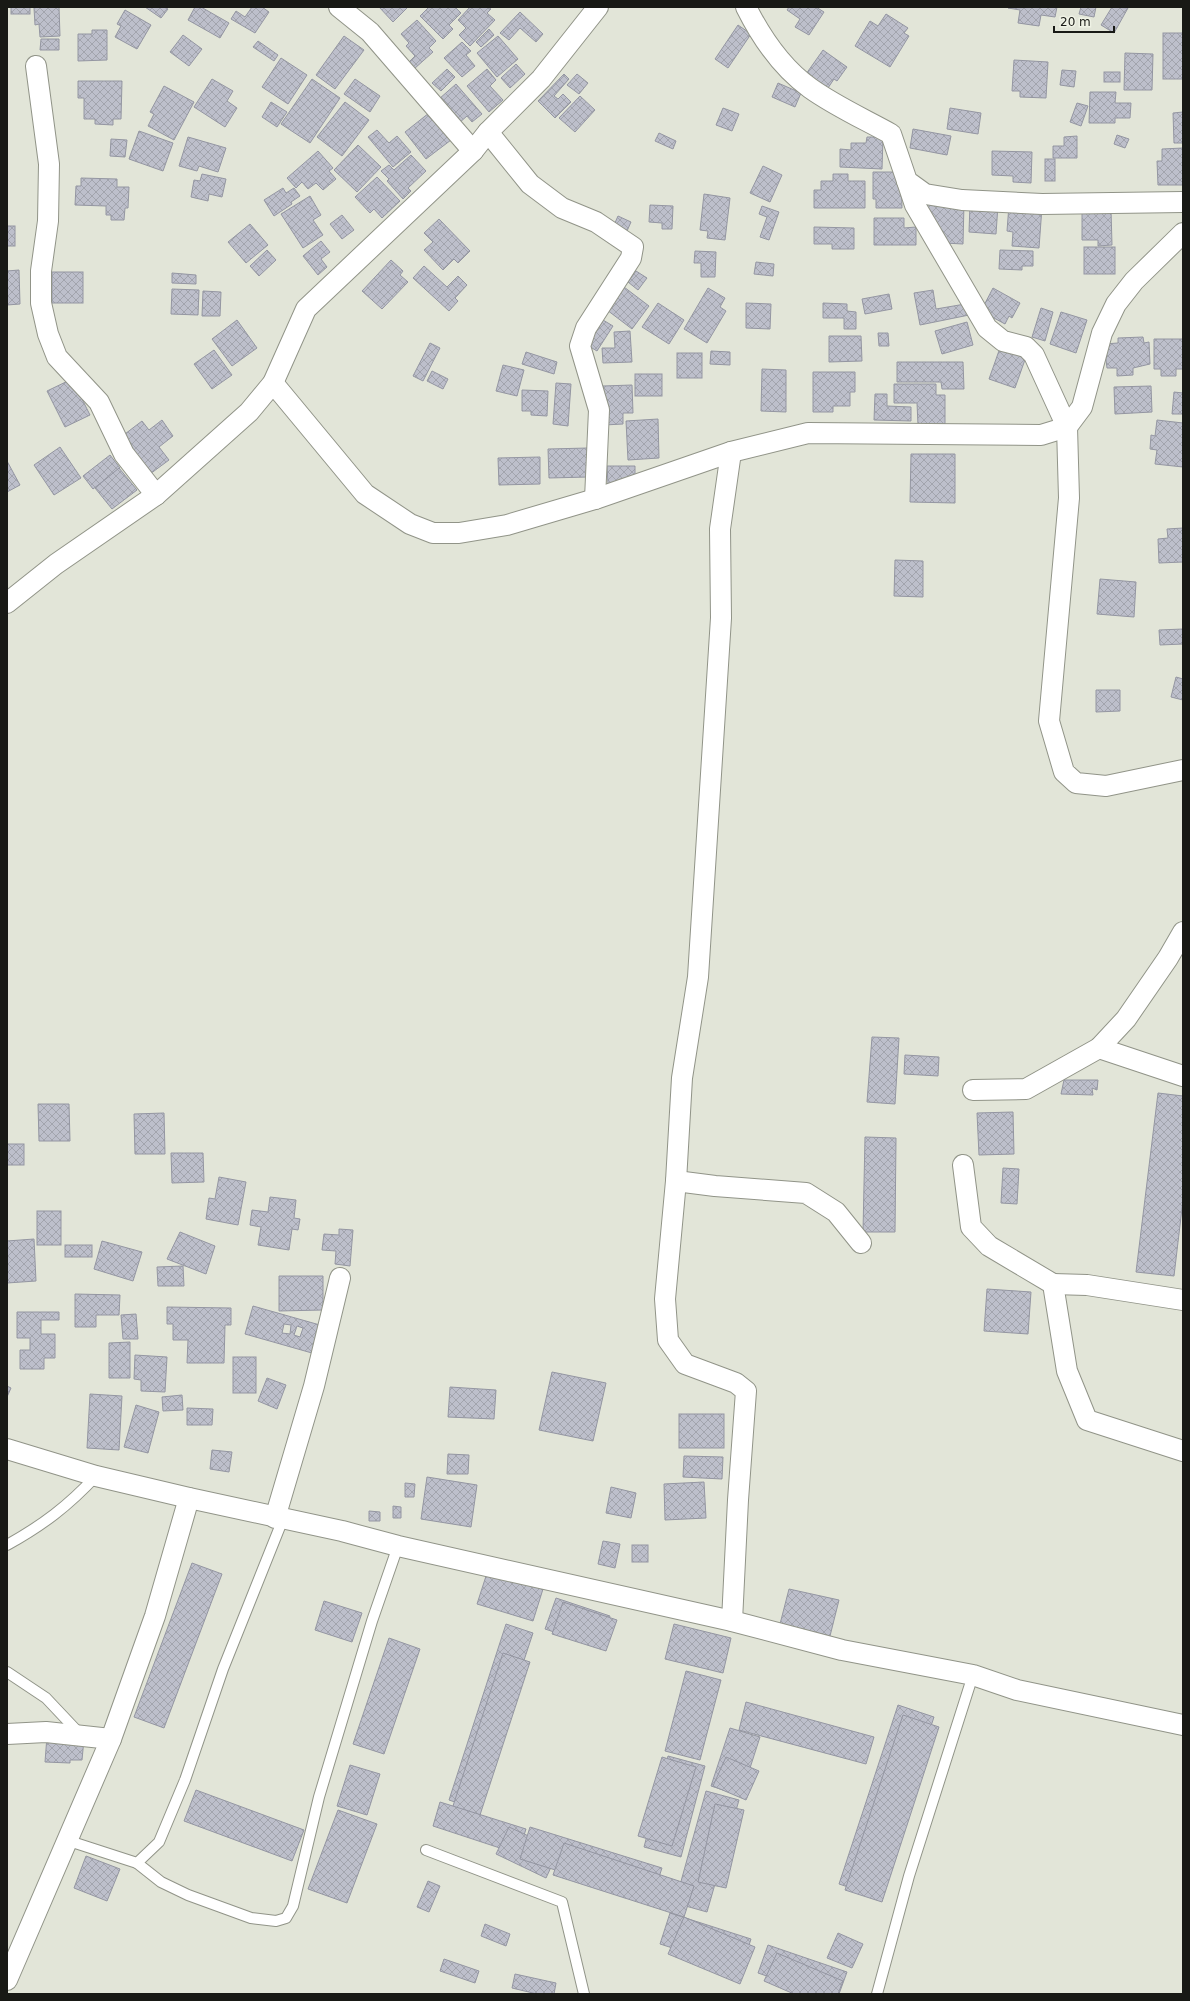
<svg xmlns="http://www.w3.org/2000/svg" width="1190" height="2001" font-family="'DejaVu Sans',sans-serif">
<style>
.building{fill:url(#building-cross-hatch);stroke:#9496a2;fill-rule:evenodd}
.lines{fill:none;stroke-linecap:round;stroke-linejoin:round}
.service-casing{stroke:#919488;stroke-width:12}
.minor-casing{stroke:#919488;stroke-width:22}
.service{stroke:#fff;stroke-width:10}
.minor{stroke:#fff;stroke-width:20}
</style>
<defs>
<pattern id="building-cross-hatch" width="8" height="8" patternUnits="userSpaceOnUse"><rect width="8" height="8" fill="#bdbfcb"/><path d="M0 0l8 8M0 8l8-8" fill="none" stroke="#a2a4ad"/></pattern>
</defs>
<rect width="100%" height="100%" fill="#e2e5d8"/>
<g class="building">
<rect x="11" y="7" width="19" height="7"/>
<polygon points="39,7 59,7 60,36 40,37 39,24 35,25 34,8"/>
<polygon points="145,7 164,7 168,9 161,18"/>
<polygon points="195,7 201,7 229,23 220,38 188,20"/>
<polygon points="252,7 262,7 269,12 255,33 231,19 236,11 245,17"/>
<polygon points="379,7 408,7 393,22"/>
<polygon points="429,7 455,7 461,13 449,25 453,29 443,39 420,16"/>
<polygon points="470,7 488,7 491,9 487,13 495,20 470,46 459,35 466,28 458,20"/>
<polygon points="789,7 816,7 824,12 809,35 795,27 800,19 787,10"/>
<polygon points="1057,7 1055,17 1041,15 1039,26 1018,23 1020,10 1008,8"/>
<polygon points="1081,7 1096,7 1094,17 1079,14"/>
<polygon points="1112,7 1128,8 1114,33 1101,25"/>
<polygon points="125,10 151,25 137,49 115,37 121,26 117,24"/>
<polygon points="520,12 543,34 536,42 520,28 509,40 500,33"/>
<polygon points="886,14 908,28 904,33 909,36 890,67 855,46 870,21 878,26"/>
<polygon points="417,20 436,41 429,48 433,52 414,69 408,63 415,56 406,46 409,43 401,34"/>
<polygon points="738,25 751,34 728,68 715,59"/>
<polygon points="489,29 494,35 481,47 476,42"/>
<polygon points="92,30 107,30 107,60 78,61 78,34 92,34"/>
<rect x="1163" y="33" width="20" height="46"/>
<polygon points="183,35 202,49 189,66 170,52"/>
<polygon points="344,36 364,50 335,89 316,75"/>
<polygon points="498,36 518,59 497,77 477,53"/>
<polygon points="41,39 59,39 59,50 40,50"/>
<polygon points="258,41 278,55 274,61 253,47"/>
<polygon points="462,42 471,51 466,55 475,66 462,77 444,58"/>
<polygon points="823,50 847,67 837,81 834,79 828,88 806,74"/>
<polygon points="1125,53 1153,54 1152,90 1124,90"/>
<polygon points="281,58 307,75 288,104 262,87"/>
<polygon points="1014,60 1048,62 1046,98 1020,97 1020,91 1012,91"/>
<polygon points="516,64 525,74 510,88 501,78"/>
<polygon points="447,69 455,77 441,91 432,83"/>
<polygon points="487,69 496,80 490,86 503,100 489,112 467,86"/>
<polygon points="1062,70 1076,71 1074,87 1060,85"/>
<rect x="1104" y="72" width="16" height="10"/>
<polygon points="564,74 569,79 554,96 558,99 563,94 571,102 555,118 538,101"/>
<polygon points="577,74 588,83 579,94 567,85"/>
<polygon points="212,79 233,91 227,101 237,108 225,127 194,107"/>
<polygon points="312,79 340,98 310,143 281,124"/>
<polygon points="355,79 380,96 370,112 344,94"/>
<polygon points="78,81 122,81 121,119 113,119 113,125 95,124 95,119 84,119 84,98 78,98"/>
<polygon points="778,83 801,93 795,107 772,97"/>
<polygon points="456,84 482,114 472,122 467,116 459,123 439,99"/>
<polygon points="164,86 194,102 174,140 148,126 154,114 150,112"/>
<polygon points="1090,92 1116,92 1115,103 1131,103 1130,118 1115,118 1115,123 1089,123"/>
<polygon points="580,96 595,110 575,132 559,118"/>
<polygon points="271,102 287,112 277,127 262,117"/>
<polygon points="345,102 369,120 342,156 317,137"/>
<polygon points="1077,103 1088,106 1081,126 1070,122"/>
<polygon points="723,108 739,114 732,131 716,125"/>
<polygon points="950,108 981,113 978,134 947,129"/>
<polygon points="1183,112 1183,143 1174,143 1173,113"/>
<polygon points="429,113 451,140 426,159 405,132"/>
<polygon points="913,129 951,136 947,155 910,148"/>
<polygon points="377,130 389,143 397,136 411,152 393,167 368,137"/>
<polygon points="139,131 173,143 163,171 129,159"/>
<polygon points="659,133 676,141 673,149 655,141"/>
<polygon points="1117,135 1129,139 1125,148 1114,144"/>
<polygon points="1077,136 1077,158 1053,158 1053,146 1064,146 1064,137"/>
<polygon points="188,137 226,148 218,172 199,166 197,171 179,166"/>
<polygon points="867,137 883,137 882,169 840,167 840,149 851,150 851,143 866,143"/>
<polygon points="111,139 127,140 125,157 110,156"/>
<polygon points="358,145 381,167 357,192 334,170"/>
<polygon points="1183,148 1183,185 1158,185 1157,161 1162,161 1162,149"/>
<polygon points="318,151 333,168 329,171 336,179 323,190 316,183 308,189 302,182 296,188 287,178"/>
<polygon points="992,151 1032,152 1031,183 1013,182 1013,176 992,175"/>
<polygon points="411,155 426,171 408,188 411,191 403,199 387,181 389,179 381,171 389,165 394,170"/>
<rect x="1045" y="159" width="10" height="22"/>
<polygon points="763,166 782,175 770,202 750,193"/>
<polygon points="873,172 901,172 902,208 876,208 876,199 873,199"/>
<polygon points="202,174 226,179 222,197 209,194 208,201 191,197 194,180 200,181"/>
<polygon points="833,174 848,174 848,181 865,181 865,208 814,208 814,190 821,190 821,181 833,181"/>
<polygon points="377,177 400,201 382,218 374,209 370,213 355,197"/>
<polygon points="81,178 117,179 117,187 129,187 128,208 125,208 124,220 111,220 111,215 106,215 106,206 75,205 76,186 81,186"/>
<polygon points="283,188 286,193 294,188 300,196 291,202 292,204 274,216 264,200"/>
<polygon points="704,194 730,198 725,240 707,238 708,231 700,230"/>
<polygon points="310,196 321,215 313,220 323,235 303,248 281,214"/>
<polygon points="926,201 964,203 963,244 944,243 936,238 936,221 925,221"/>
<polygon points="970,204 998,205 996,234 969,232"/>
<polygon points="650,205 673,206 672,229 662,229 662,223 649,222"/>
<polygon points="1009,205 1042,207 1039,248 1012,246 1013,232 1007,231"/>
<polygon points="762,206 779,212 769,240 760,237 767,217 759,214"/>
<polygon points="1111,210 1112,245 1098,246 1098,240 1082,240 1082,211"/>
<polygon points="342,215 354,230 342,239 330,224"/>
<polygon points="618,216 631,222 627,231 614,225"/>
<polygon points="874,218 904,218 904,228 916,227 916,245 874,245"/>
<polygon points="439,219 470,251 458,263 454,259 443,270 424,250 433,242 424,233"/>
<polygon points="250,224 268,245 246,263 228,242"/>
<rect x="7" y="226" width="8" height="20"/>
<polygon points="814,227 854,228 854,249 832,249 832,244 814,244"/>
<polygon points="321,241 330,252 321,259 327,267 318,275 303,256"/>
<rect x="1084" y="247" width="31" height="27"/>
<polygon points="267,250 276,260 259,276 250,266"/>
<polygon points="1000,250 1033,251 1033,266 1022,266 1022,270 999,269"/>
<polygon points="695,251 716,252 715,277 701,277 701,263 694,263"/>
<polygon points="391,260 403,271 400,275 408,282 382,309 362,291"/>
<polygon points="756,262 774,264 773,276 754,274"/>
<polygon points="424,266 447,287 458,276 467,285 455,298 458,301 449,311 413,278"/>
<polygon points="19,270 20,304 7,305 7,271"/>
<polygon points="636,271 647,278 638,290 628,282"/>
<rect x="52" y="272" width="31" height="31"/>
<polygon points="172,273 196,275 196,284 172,283"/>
<polygon points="624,287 649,306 632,329 607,310"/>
<polygon points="708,288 725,298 720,307 726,311 707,343 684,329"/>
<polygon points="993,288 1020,303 1012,318 1009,316 1005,324 981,311"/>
<polygon points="172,289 199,290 198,315 171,314"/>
<polygon points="933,290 936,309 971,303 974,314 920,325 914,293"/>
<polygon points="203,291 221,292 220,316 202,316"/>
<polygon points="889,294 892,309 865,314 862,299"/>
<polygon points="658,303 684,320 669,344 642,327"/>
<polygon points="746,303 771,304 770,329 746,328"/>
<polygon points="823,303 847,304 847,311 856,312 856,329 844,329 844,318 823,318"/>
<polygon points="1041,308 1053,312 1045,341 1032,337"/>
<polygon points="1061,312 1087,320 1076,353 1050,344"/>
<polygon points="598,317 613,326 597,351 582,342"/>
<polygon points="237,320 257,348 232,366 212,339"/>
<polygon points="967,322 973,345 942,354 935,331"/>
<polygon points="630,331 632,362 603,363 602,348 615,348 614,332"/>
<polygon points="878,333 888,333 889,346 879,346"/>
<polygon points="829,336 861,336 862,361 829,362"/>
<polygon points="1143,337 1144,343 1149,342 1150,364 1133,368 1133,375 1117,376 1117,368 1107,368 1104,344 1118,343 1118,338"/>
<polygon points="1154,339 1183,339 1183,369 1176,369 1176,376 1161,376 1161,369 1154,369"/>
<polygon points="430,343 440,348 423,381 413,376"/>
<polygon points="1001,345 1027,354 1015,388 989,379"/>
<polygon points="214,350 232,375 212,389 194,364"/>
<polygon points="711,351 730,352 730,365 710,364"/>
<polygon points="526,352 557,362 554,374 522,364"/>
<rect x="677" y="353" width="25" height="25"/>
<polygon points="897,362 963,362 964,389 942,389 941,382 897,382"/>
<polygon points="503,365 524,370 517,396 496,391"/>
<polygon points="762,369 786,370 786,412 761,411"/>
<polygon points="432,371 448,379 443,389 427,381"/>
<polygon points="813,372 855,372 855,392 850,392 850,406 833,406 833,412 813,412"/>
<rect x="635" y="374" width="27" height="22"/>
<polygon points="72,379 90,415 65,427 47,391"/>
<polygon points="556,383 571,384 568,426 553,424"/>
<polygon points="894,384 936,384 936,395 945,395 945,424 918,425 917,403 894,403"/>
<polygon points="632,385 633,413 623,413 623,424 604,425 603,386"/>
<polygon points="1151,386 1152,412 1115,414 1114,387"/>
<polygon points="522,390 548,391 547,416 531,415 531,411 522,411"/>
<polygon points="1174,392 1183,393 1183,414 1172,414"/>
<polygon points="875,394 887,394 887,406 911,407 911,421 874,420"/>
<polygon points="658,419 659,458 628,460 626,421"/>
<polygon points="162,420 173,436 159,447 169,460 150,474 121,437 142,421 149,430"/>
<polygon points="1157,420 1183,423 1183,467 1155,464 1157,450 1150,449 1151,435 1155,436"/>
<polygon points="60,447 81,478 54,495 34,465"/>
<polygon points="588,448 588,477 549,478 548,449"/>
<polygon points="911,454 955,454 955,503 910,502"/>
<polygon points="110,455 120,468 93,489 83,476"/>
<polygon points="540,457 540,484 499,485 498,458"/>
<polygon points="7,461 20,485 7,492"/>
<polygon points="607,466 635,466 635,483 608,484"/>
<polygon points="119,468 137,490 112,509 95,488"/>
<polygon points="1183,528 1183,562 1159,563 1158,539 1168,538 1167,529"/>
<polygon points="895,560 923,561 923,597 894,596"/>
<polygon points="1100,579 1136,582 1134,617 1097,614"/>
<polygon points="1183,629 1183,644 1160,645 1159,630"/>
<polygon points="1176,677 1183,679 1183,700 1171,697"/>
<polygon points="1096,690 1120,690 1120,711 1096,712"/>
<polygon points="872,1037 899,1038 895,1104 867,1102"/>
<polygon points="905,1055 939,1057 938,1076 904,1074"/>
<polygon points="1064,1080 1098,1080 1097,1090 1092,1088 1093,1095 1061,1094"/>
<polygon points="1158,1093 1183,1096 1183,1200 1174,1276 1136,1272"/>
<polygon points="38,1104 69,1104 70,1141 39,1141"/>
<polygon points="1013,1112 1014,1154 979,1155 977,1113"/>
<polygon points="164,1113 165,1154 135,1154 134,1114"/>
<polygon points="865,1137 896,1138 895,1232 863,1232"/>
<rect x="7" y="1144" width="17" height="21"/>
<polygon points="171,1153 203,1153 204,1182 172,1183"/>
<polygon points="1003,1168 1019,1169 1017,1204 1001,1203"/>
<polygon points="219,1177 246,1182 238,1225 206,1219 209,1198 215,1199"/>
<polygon points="270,1197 296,1200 294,1218 300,1219 298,1230 292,1229 289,1250 258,1245 261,1227 250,1225 252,1210 268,1212"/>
<rect x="37" y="1211" width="24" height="34"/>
<polygon points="339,1229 353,1230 350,1266 335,1264 336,1251 322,1250 324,1234 339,1235"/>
<polygon points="180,1232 215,1246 206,1274 167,1259"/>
<polygon points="34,1239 36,1281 7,1283 7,1241"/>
<polygon points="102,1241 142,1252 133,1281 94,1269"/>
<rect x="65" y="1245" width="27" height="12"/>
<polygon points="183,1266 184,1286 158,1286 157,1267"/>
<polygon points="279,1276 323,1276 323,1310 279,1311"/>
<polygon points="987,1289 1031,1292 1028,1334 984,1331"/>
<polygon points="75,1294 120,1295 119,1315 96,1315 96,1327 75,1327"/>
<path d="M253 1306 334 1329 326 1357 245 1334ZM284 1324 291 1325 290 1334 282 1333ZM297 1326 303 1328 300 1337 294 1335Z"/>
<polygon points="167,1307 231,1308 231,1325 225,1325 224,1363 187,1363 188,1340 173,1340 173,1324 167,1324"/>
<polygon points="17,1312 59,1312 59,1320 41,1320 41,1334 55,1334 55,1358 44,1358 44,1369 20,1369 20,1350 30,1350 30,1338 17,1338"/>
<polygon points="136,1314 138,1339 123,1339 121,1315"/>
<polygon points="130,1342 130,1378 109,1378 109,1343"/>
<polygon points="135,1355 167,1357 165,1392 141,1391 141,1380 134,1379"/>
<rect x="233" y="1357" width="23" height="36"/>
<polygon points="552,1372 606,1383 593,1441 539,1430"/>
<polygon points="267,1378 286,1385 277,1409 258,1401"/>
<polygon points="7,1386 11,1388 7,1397"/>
<polygon points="450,1387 496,1390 494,1419 448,1417"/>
<polygon points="90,1394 122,1396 119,1450 87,1448"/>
<polygon points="182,1395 183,1410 163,1411 162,1397"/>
<polygon points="136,1405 159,1412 148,1453 124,1447"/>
<polygon points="187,1408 213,1409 212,1425 187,1425"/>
<rect x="679" y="1414" width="45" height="34"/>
<polygon points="212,1450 232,1452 229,1472 210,1469"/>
<polygon points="448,1454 469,1455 468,1474 447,1474"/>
<polygon points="684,1456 723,1457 722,1479 683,1477"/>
<polygon points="427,1477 477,1485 471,1527 421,1519"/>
<polygon points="704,1482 706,1518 665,1520 664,1484"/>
<polygon points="405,1483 415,1484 414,1497 405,1497"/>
<polygon points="611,1487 636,1493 631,1518 606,1513"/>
<polygon points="393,1506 401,1507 401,1518 393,1518"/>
<polygon points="369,1511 380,1512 380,1521 369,1521"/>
<polygon points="603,1541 620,1544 615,1568 598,1564"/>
<rect x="632" y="1545" width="16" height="17"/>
<polygon points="192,1563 222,1574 164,1728 134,1717"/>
<polygon points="487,1573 543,1589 533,1621 477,1604"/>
<polygon points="789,1589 839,1600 830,1636 780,1624"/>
<polygon points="556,1598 610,1616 599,1647 545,1629"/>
<polygon points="324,1601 362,1613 352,1642 315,1630"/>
<polygon points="563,1602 617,1620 606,1651 552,1634"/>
<polygon points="506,1624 533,1633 475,1809 449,1800"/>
<polygon points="674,1624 731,1638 723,1673 665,1659"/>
<polygon points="389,1638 420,1649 384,1754 353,1744"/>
<polygon points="503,1653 530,1662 479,1818 452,1809"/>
<polygon points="686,1671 721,1680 700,1760 665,1751"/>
<polygon points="746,1702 874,1737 866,1764 739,1730"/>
<polygon points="898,1705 934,1717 875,1896 839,1884"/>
<polygon points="903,1715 939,1727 882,1902 845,1890"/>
<polygon points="730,1728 760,1737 741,1796 711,1786"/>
<polygon points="47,1736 84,1739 82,1760 70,1760 70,1763 45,1762"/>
<polygon points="668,1756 705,1766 681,1857 644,1847"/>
<polygon points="662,1757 696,1767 672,1846 638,1836"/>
<polygon points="726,1757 759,1771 746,1800 713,1786"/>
<polygon points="350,1765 380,1774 367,1815 337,1806"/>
<polygon points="196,1790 304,1830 292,1861 184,1821"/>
<polygon points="706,1791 739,1800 707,1912 675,1903"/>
<polygon points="440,1802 526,1829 518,1854 433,1826"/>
<polygon points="715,1804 744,1810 726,1888 698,1882"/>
<polygon points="338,1810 377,1824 347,1903 308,1889"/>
<polygon points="509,1827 559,1850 546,1878 496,1854"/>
<polygon points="530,1827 662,1868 653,1895 601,1879 602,1877 596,1875 594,1882 520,1859"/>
<polygon points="564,1843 694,1886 684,1917 553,1875"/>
<polygon points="86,1856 120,1869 107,1901 74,1888"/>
<polygon points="428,1881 440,1886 429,1912 417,1907"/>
<polygon points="670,1913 751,1939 741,1970 660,1944"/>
<polygon points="684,1917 755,1947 740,1984 668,1954"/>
<polygon points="485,1924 510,1934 506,1946 481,1936"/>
<polygon points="838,1933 863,1944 852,1968 827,1958"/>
<polygon points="768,1945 847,1972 839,1994 819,1994 758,1973"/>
<polygon points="777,1953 843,1981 838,1994 794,1994 764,1981"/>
<polygon points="444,1959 479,1971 475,1983 440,1971"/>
<polygon points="515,1974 556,1983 554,1994 537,1994 512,1988"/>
</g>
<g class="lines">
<g class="service-casing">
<g id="service">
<path d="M7 1545C43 1525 68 1506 96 1476"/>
<polyline points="7,1672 46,1698 80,1734"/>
<polyline points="66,1840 137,1863 159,1842 185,1780 223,1669 283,1519"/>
<polyline points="426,1850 562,1902 584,1994"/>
<polyline points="137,1863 161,1882 188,1895 251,1918 276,1921 286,1918 293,1906 319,1797 372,1621 398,1546"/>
<polyline points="877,1994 909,1876 973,1675"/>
</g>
</g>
<g class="minor-casing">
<g id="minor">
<polyline points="339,7 370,32 473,151"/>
<path d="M746 7C761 37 782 68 810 88 835 106 864 119 891 134L907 181 925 194 962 200 1042 204 1183 202"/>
<polyline points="36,66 49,164 48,221 41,271 41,303 48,334 57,357 99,402 124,454 156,495"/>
<polyline points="488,132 530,184 562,208 596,222 633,247 631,258 586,328 580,346 599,410 595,499"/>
<polyline points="907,181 915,205 987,328 1003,341 1026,347 1034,355 1067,427 1069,498 1049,721 1064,772 1076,783 1106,786 1183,770"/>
<polyline points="273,383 365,494 410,524 433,533 459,533 507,525 595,499 731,452 808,433 1041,435 1067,427 1082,407 1102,333 1116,304 1134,281 1183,233"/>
<polyline points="731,452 720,529 721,618 698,977 682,1078 676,1181 665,1299 668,1340 685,1364 736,1383 746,1391 738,1500 732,1621"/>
<polyline points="7,603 56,564 156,495 249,412 273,383 306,309 473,151 488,132 541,79 598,7"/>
<polyline points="1099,1048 1183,1076"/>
<polyline points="973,1090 1026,1089 1099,1048 1126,1019 1168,958 1183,932"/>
<polyline points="963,1165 971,1227 989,1246 1053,1284 1067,1371 1087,1420 1183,1451"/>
<polyline points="676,1181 715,1186 806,1193 836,1212 861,1243"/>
<polyline points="1053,1284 1087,1285 1183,1300"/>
<polyline points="7,1449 96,1476 189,1498 342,1531 398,1546 732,1621 842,1650 973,1675 1017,1690 1183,1725"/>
<polyline points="275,1518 314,1386 340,1278"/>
<polyline points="7,1734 46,1732 111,1739"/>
<polyline points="7,1980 111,1739 155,1616 189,1498"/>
</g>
</g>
<use href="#service" class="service"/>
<use href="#minor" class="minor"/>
</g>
<rect width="1190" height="2001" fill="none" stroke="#181915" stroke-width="16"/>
<path d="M1054 26v6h60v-6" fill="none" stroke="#181915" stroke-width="2"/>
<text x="1060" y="26" font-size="12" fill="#181915" stroke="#eff2e5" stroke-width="3" paint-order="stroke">20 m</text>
</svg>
